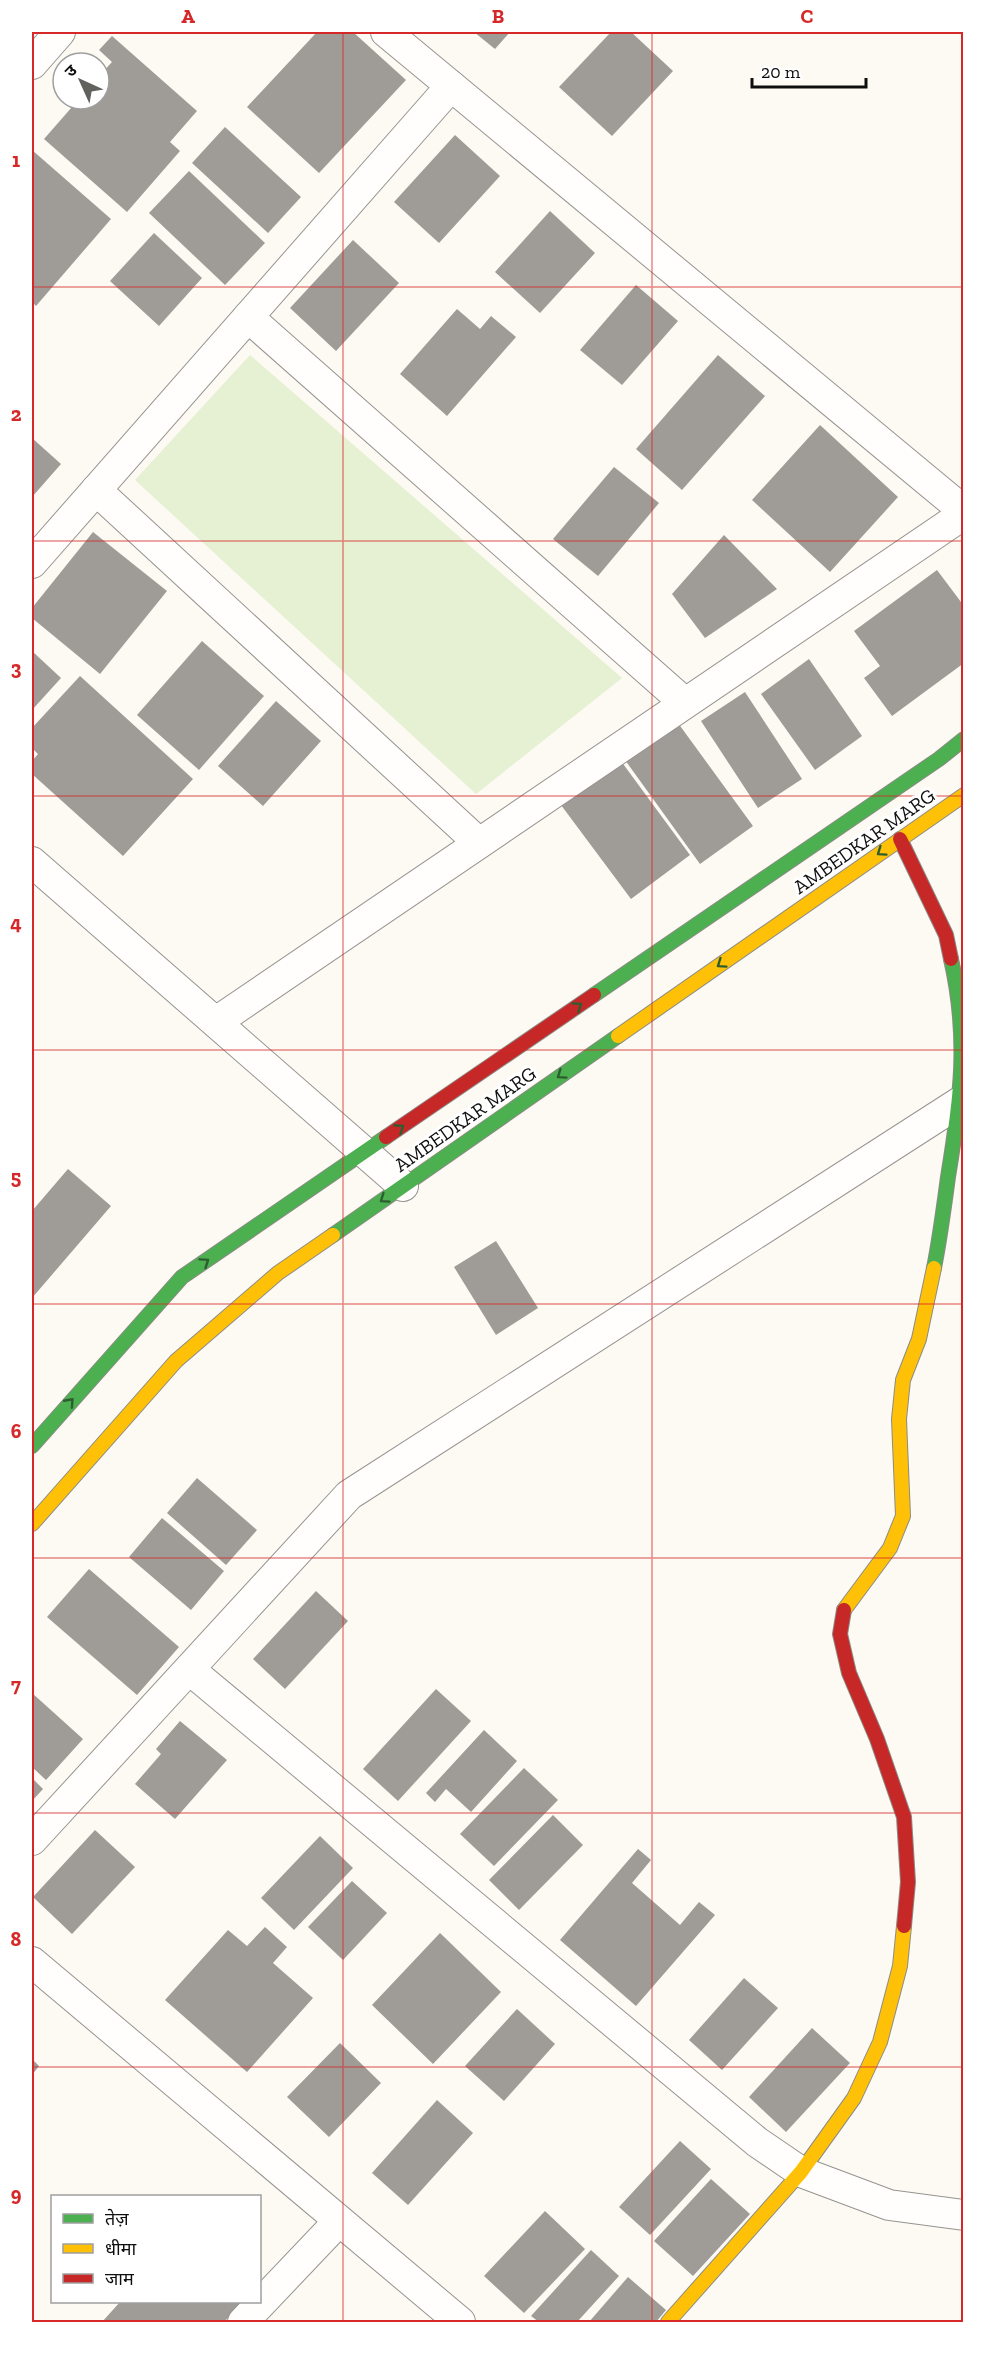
<svg xmlns="http://www.w3.org/2000/svg" width="995" height="2354" font-family="'Zilla Slab','Noto Sans Devanagari',serif">
<style>
.green{fill:#e5f1d2}
.building{fill:#9f9c98}
.lines{fill:none;stroke-linecap:round;stroke-linejoin:round}
.street-casing{stroke:#959491;stroke-width:32}
.fast-casing{stroke:#8c8b87;stroke-width:16}
.slow-casing{stroke:#8c8b87;stroke-width:16}
.jam-casing{stroke:#8c8b87;stroke-width:16}
.street{stroke:#fffefd;stroke-width:30}
.fast{stroke:#4caf50;stroke-width:14}
.slow{stroke:#ffc107;stroke-width:14}
.jam{stroke:#c62828;stroke-width:14}
.oneway{stroke:#2d5e2f}
.grid{fill:none;stroke:#d62828;stroke-width:1.5;stroke-opacity:0.55}
.labels{text-anchor:middle;stroke-width:6;stroke-linejoin:round;paint-order:stroke}
.street-label{font-size:20px;fill:#0e0e0e;stroke:#fff}
.neatline{fill:none;stroke:#d62828;stroke-width:2}
.grid-label{font-size:20px;text-anchor:middle;font-weight:bold;fill:#d62828}
</style>
<rect width="100%" height="100%" fill="#fcfaf2"/>
<polygon class="green" points="250,355 622,678 476,794 135,480"/>
<g class="building">
<polygon points="317,32 353,32 406,80 319,173 247,107"/>
<polygon points="474,32 510,32 495,49"/>
<polygon points="611,32 631,32 673,71 612,136 559,87"/>
<polygon points="112,36 197,111 170,142 180,151 127,212 44,139 79,99 99,99 99,76 112,62 99,50"/>
<polygon points="225,127 301,197 268,233 192,163"/>
<polygon points="455,135 500,176 439,243 394,202"/>
<polygon points="32,150 111,219 36,306 32,302"/>
<polygon points="189,171 265,243 225,285 149,213"/>
<polygon points="550,211 595,253 540,313 495,272"/>
<polygon points="154,233 202,278 159,326 110,281"/>
<polygon points="353,240 399,283 336,351 290,308"/>
<polygon points="636,285 678,321 622,385 580,350"/>
<polygon points="457,309 480,329 491,316 516,337 447,416 400,374"/>
<polygon points="718,355 765,396 682,490 636,449"/>
<polygon points="820,425 898,497 830,572 752,500"/>
<polygon points="32,438 61,464 32,497"/>
<polygon points="614,467 659,503 598,576 553,539"/>
<polygon points="93,532 167,591 100,674 32,618 32,608"/>
<polygon points="724,535 777,589 705,638 672,594"/>
<polygon points="937,570 964,606 964,663 892,716 864,678 880,666 854,631"/>
<polygon points="202,641 264,696 199,770 137,715"/>
<polygon points="32,651 61,678 32,710"/>
<polygon points="809,659 862,736 815,770 761,694"/>
<polygon points="80,676 193,779 123,856 32,774 32,761 38,754 32,748 32,728"/>
<polygon points="745,692 802,779 758,808 701,721"/>
<polygon points="276,701 321,741 263,806 218,766"/>
<polygon points="678,723 753,826 700,864 625,760"/>
<polygon points="618,757 690,855 631,899 558,801"/>
<polygon points="68,1169 111,1206 32,1298 32,1211"/>
<polygon points="496,1241 538,1308 496,1335 454,1267"/>
<polygon points="197,1478 257,1530 226,1565 167,1513"/>
<polygon points="162,1518 224,1571 191,1610 129,1557"/>
<polygon points="89,1569 179,1647 137,1695 47,1617"/>
<polygon points="316,1591 348,1621 285,1689 253,1659"/>
<polygon points="436,1689 471,1721 398,1801 363,1769"/>
<polygon points="32,1693 83,1739 46,1780 32,1767"/>
<polygon points="180,1721 227,1760 175,1819 135,1784 161,1754 156,1749"/>
<polygon points="484,1730 517,1761 471,1812 446,1789 435,1802 426,1793"/>
<polygon points="524,1768 558,1800 494,1866 460,1834"/>
<polygon points="32,1778 43,1789 32,1801"/>
<polygon points="553,1815 583,1845 519,1910 489,1880"/>
<polygon points="95,1830 135,1867 72,1934 33,1897"/>
<polygon points="320,1836 353,1868 294,1930 261,1898"/>
<polygon points="638,1849 651,1860 632,1883 680,1925 699,1902 715,1915 636,2006 560,1940"/>
<polygon points="352,1881 387,1913 343,1960 308,1927"/>
<polygon points="265,1927 287,1947 273,1963 313,1998 247,2072 165,2000 228,1930 247,1946"/>
<polygon points="440,1933 501,1992 433,2064 372,2005"/>
<polygon points="744,1978 778,2008 722,2070 689,2040"/>
<polygon points="517,2009 555,2044 504,2101 465,2066"/>
<polygon points="812,2028 850,2063 786,2132 749,2097"/>
<polygon points="340,2043 381,2083 329,2137 287,2097"/>
<polygon points="32,2059 39,2066 32,2075"/>
<polygon points="437,2100 473,2133 408,2205 372,2173"/>
<polygon points="680,2141 711,2169 650,2235 619,2207"/>
<polygon points="711,2179 750,2214 693,2276 654,2241"/>
<polygon points="545,2211 585,2249 524,2313 484,2276"/>
<polygon points="591,2250 619,2276 577,2322 539,2322 531,2316"/>
<polygon points="628,2277 666,2310 656,2322 589,2322"/>
<polygon points="120,2302 243,2302 224,2322 102,2322"/>
</g>
<g class="lines">
<g class="street-casing">
<g id="street">
<polyline points="386,32 964,511"/>
<polyline points="32,64 60,32"/>
<polyline points="248,317 685,703"/>
<polyline points="96,490 479,843"/>
<polyline points="32,563 451,86"/>
<polyline points="32,862 403,1186"/>
<polyline points="216,1022 964,514"/>
<polyline points="190,1670 757,2142 801,2172 889,2205 964,2215"/>
<polyline points="32,1840 349,1495 960,1102"/>
<polyline points="32,1962 460,2322"/>
<polyline points="243,2322 339,2221"/>
</g>
</g>
<g class="fast-casing">
<g id="fast">
<polyline points="594,995 939,759 964,739"/>
<polyline points="333,1235 618,1036"/>
<path d="M934 1268C940 1238 944 1207 948 1177 961 1098 969 1038 951 959"/>
<polyline points="32,1446 182,1277 386,1137"/>
</g>
</g>
<g class="slow-casing">
<g id="slow">
<polyline points="618,1036 964,795"/>
<polyline points="32,1524 176,1361 278,1273 333,1235"/>
<polyline points="844,1610 890,1548 903,1516 899,1419 903,1380 919,1339 934,1268"/>
<polyline points="668,2322 801,2172 854,2098 880,2042 900,1966 904,1926"/>
</g>
</g>
<g class="jam-casing">
<g id="jam">
<polyline points="900,839 946,935 951,959"/>
<polyline points="386,1137 594,995"/>
<polyline points="844,1610 840,1634 849,1673 877,1739 904,1817 908,1882 904,1926"/>
</g>
</g>
<use href="#street" class="street"/>
<use href="#fast" class="fast"/>
<use href="#slow" class="slow"/>
<use href="#jam" class="jam"/>
</g>
<defs><path id="oneway-chevron" d="M-2-3.5L2.5 0L-2 3.5" fill="none" stroke-width="1.6" stroke-linecap="round" stroke-linejoin="round" transform="scale(1.5)"/></defs>
<g class="oneway">
<use href="#oneway-chevron" transform="translate(881 852) rotate(145)"/>
<use href="#oneway-chevron" transform="translate(721 964) rotate(145)"/>
<use href="#oneway-chevron" transform="translate(578 1006) rotate(-34)"/>
<use href="#oneway-chevron" transform="translate(561 1075) rotate(145)"/>
<use href="#oneway-chevron" transform="translate(400 1128) rotate(-34)"/>
<use href="#oneway-chevron" transform="translate(384 1199) rotate(145)"/>
<use href="#oneway-chevron" transform="translate(205 1262) rotate(-34)"/>
<use href="#oneway-chevron" transform="translate(70 1402) rotate(-48)"/>
</g>
<path class="grid" d="M343 32V2322M652 32V2322M32 287H964M32 541H964M32 796H964M32 1050H964M32 1304H964M32 1558H964M32 1813H964M32 2067H964"/>
<g class="labels">
<g class="street-label">
<text transform="translate(864 841) rotate(-35)" y="7">AMBEDKAR MARG</text>
<text transform="translate(465 1119) rotate(-35)" y="7">AMBEDKAR MARG</text>
</g>
</g>
<rect width="995" height="2354" fill="none" stroke="#ffffff" stroke-width="66"/>
<rect x="51" y="2195" width="210" height="108" fill="#ffffff" stroke="#9f9f9f" stroke-width="1.5"/>
<rect x="63" y="2214" width="30" height="9" fill="#4caf50" stroke="#9f9f9f" stroke-width="1.5"/>
<text x="105" y="2225" font-size="18" fill="#0e0e0e">तेज़</text>
<rect x="63" y="2244" width="30" height="9" fill="#ffc107" stroke="#9f9f9f" stroke-width="1.5"/>
<text x="105" y="2255" font-size="18" fill="#0e0e0e">धीमा</text>
<rect x="63" y="2274" width="30" height="9" fill="#c62828" stroke="#9f9f9f" stroke-width="1.5"/>
<text x="105" y="2285" font-size="18" fill="#0e0e0e">जाम</text>
<g transform="translate(81 81) rotate(315)"><circle r="28" fill="#ffffff" stroke="#9f9f9f" stroke-width="1.5"/>
<path d="M0-4.5L10 22L0 15L-10 22Z" fill="#61615e"/>
<text y="-9" font-size="16" font-weight="bold" text-anchor="middle" fill="#0e0e0e">उ</text>
</g>
<path d="M752 78v9h114v-9" fill="none" stroke="#0e0e0e" stroke-width="3"/>
<text x="761" y="78" font-size="18" fill="#0e0e0e" stroke="#ffffff" stroke-width="4.5" paint-order="stroke">20 m</text>
<rect x="33" y="33" width="929" height="2288" class="neatline"/>
<g class="grid-label">
<text x="188" y="23">A</text>
<text x="498" y="23">B</text>
<text x="807" y="23">C</text>
<text x="16" y="167">1</text>
<text x="16" y="421">2</text>
<text x="16" y="675">3</text>
<text x="16" y="930">4</text>
<text x="16" y="1184">5</text>
<text x="16" y="1438">6</text>
<text x="16" y="1692">7</text>
<text x="16" y="1946">8</text>
<text x="16" y="2201">9</text>
</g>
</svg>
